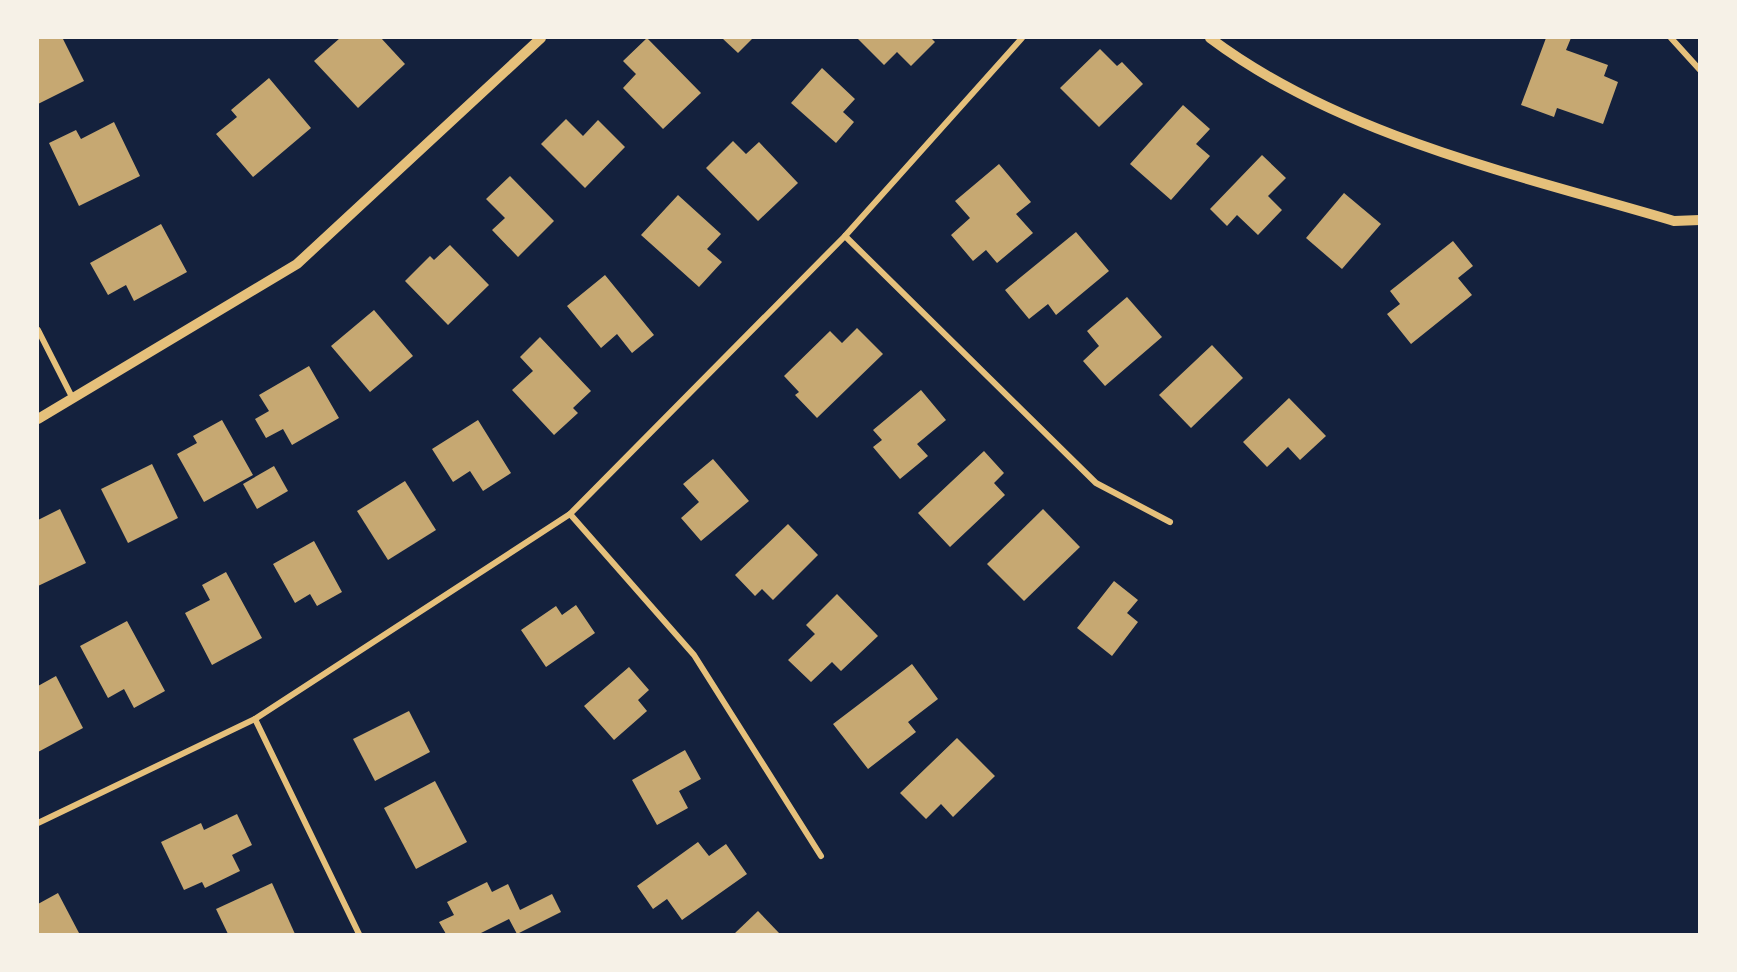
<svg xmlns="http://www.w3.org/2000/svg" width="1737" height="972" font-family="Raleway,sans-serif">
<style>
.building{fill:#c6a872}
.lines{fill:none;stroke-linecap:round;stroke-linejoin:round}
.minor{stroke:#e5c07b;stroke-width:6}
.tertiary{stroke:#e5c07b;stroke-width:10}
</style>
<rect width="100%" height="100%" fill="#14213d"/>
<g class="building">
<polygon points="38,38 67,38 63,39 84,81 38,104"/>
<polygon points="340,38 381,38 405,64 358,108 314,61"/>
<polygon points="647,38 701,93 663,129 623,88 636,74 623,61"/>
<polygon points="722,38 753,38 738,53"/>
<polygon points="857,38 931,38 935,42 911,66 897,52 884,65"/>
<polygon points="1546,38 1571,38 1566,50 1608,65 1604,76 1618,82 1603,124 1557,108 1554,117 1521,105"/>
<polygon points="1100,49 1117,66 1122,62 1143,84 1099,127 1060,88"/>
<polygon points="822,68 855,99 843,112 854,122 836,143 791,103"/>
<polygon points="269,78 311,128 253,177 216,134 237,117 231,110"/>
<polygon points="1183,105 1210,129 1196,144 1210,156 1171,200 1130,164"/>
<polygon points="566,119 583,136 598,120 625,147 585,188 541,144"/>
<polygon points="114,122 140,176 79,206 49,143 76,130 81,139"/>
<polygon points="733,141 746,154 759,142 798,183 758,221 706,168"/>
<polygon points="1262,155 1286,178 1268,196 1282,210 1258,235 1237,215 1227,226 1210,209"/>
<polygon points="999,164 1031,202 1016,214 1033,233 997,263 986,250 973,261 951,235 970,218 955,201"/>
<polygon points="510,176 554,221 518,257 492,230 505,218 486,199"/>
<polygon points="1344,193 1381,224 1342,269 1306,238"/>
<polygon points="678,195 721,234 707,249 722,262 699,287 641,235"/>
<polygon points="161,224 187,272 134,301 126,285 108,295 90,263"/>
<polygon points="1076,232 1109,271 1056,315 1048,304 1029,319 1005,290"/>
<polygon points="1453,241 1473,266 1458,278 1472,295 1411,344 1387,314 1400,304 1390,291"/>
<polygon points="450,245 489,285 448,325 405,281 430,256 434,260"/>
<polygon points="605,275 654,335 632,353 617,334 601,348 567,306"/>
<polygon points="1127,297 1162,337 1105,386 1083,361 1099,346 1087,331"/>
<polygon points="374,310 413,356 370,392 331,346"/>
<polygon points="857,328 883,354 817,418 795,395 799,392 784,376 830,331 842,343"/>
<polygon points="540,337 591,391 573,408 578,413 554,435 512,390 533,371 520,357"/>
<polygon points="1212,345 1243,378 1191,428 1159,395"/>
<polygon points="309,366 339,418 292,445 283,429 266,438 255,419 269,411 259,395"/>
<polygon points="921,390 946,420 917,444 928,456 900,479 873,447 882,440 873,430"/>
<polygon points="1289,398 1326,436 1300,460 1288,447 1267,467 1243,442"/>
<polygon points="222,420 253,475 204,502 177,454 197,443 193,436"/>
<polygon points="478,420 511,473 483,491 470,471 453,482 432,449"/>
<polygon points="984,451 1004,473 994,483 1005,495 950,547 918,513"/>
<polygon points="713,459 749,501 701,541 681,518 699,502 683,484"/>
<polygon points="152,464 178,518 128,543 101,489"/>
<polygon points="274,466 288,491 257,509 243,484"/>
<polygon points="405,481 436,530 388,560 357,511"/>
<polygon points="60,509 86,563 38,586 38,520"/>
<polygon points="1043,509 1080,547 1024,601 987,564"/>
<polygon points="788,524 818,555 773,600 762,589 755,596 735,575"/>
<polygon points="314,541 342,592 317,606 310,594 295,603 273,564"/>
<polygon points="226,572 262,638 212,665 185,613 210,600 202,585"/>
<polygon points="1114,581 1138,600 1127,613 1138,622 1112,656 1077,628"/>
<polygon points="837,594 878,636 841,671 832,662 811,682 788,660 815,634 806,625"/>
<polygon points="576,605 595,633 546,667 521,630 556,606 562,615"/>
<polygon points="127,621 165,691 134,708 124,689 108,698 80,646"/>
<polygon points="912,664 938,699 908,722 916,732 868,769 833,724"/>
<polygon points="629,667 649,690 638,700 647,711 614,740 584,706"/>
<polygon points="56,676 83,728 38,752 38,686"/>
<polygon points="409,711 430,752 375,781 353,739"/>
<polygon points="957,738 995,776 953,817 941,804 926,819 900,793"/>
<polygon points="685,750 701,779 679,791 688,808 657,825 632,780"/>
<polygon points="435,781 467,842 416,869 384,808"/>
<polygon points="237,814 252,845 232,855 240,871 205,888 202,882 184,890 161,842 201,823 204,830"/>
<polygon points="698,842 709,856 726,844 747,874 682,920 667,899 653,909 637,886"/>
<polygon points="487,882 492,892 508,884 520,910 552,894 561,912 517,934 509,919 479,934 446,934 439,922 454,915 447,902"/>
<polygon points="272,883 295,934 228,934 216,909"/>
<polygon points="58,893 79,933 38,934 38,904"/>
<polygon points="758,911 780,934 734,934"/>
</g>
<g class="lines">
<g class="minor">
<polyline points="1671,38 1700,70"/>
<polyline points="845,236 1096,483 1170,522"/>
<polyline points="38,330 73,399"/>
<polyline points="570,514 694,655 821,856"/>
<polyline points="255,719 359,934"/>
<polyline points="38,823 255,719 570,514 845,236 1022,38"/>
</g>
<g class="tertiary">
<path d="M1210 38C1342 137 1519 175 1674 221L1700 220"/>
<polyline points="38,419 297,264 541,38"/>
</g>
</g>
<rect width="1737" height="972" fill="none" stroke="#f6f1e7" stroke-width="78"/>
</svg>
